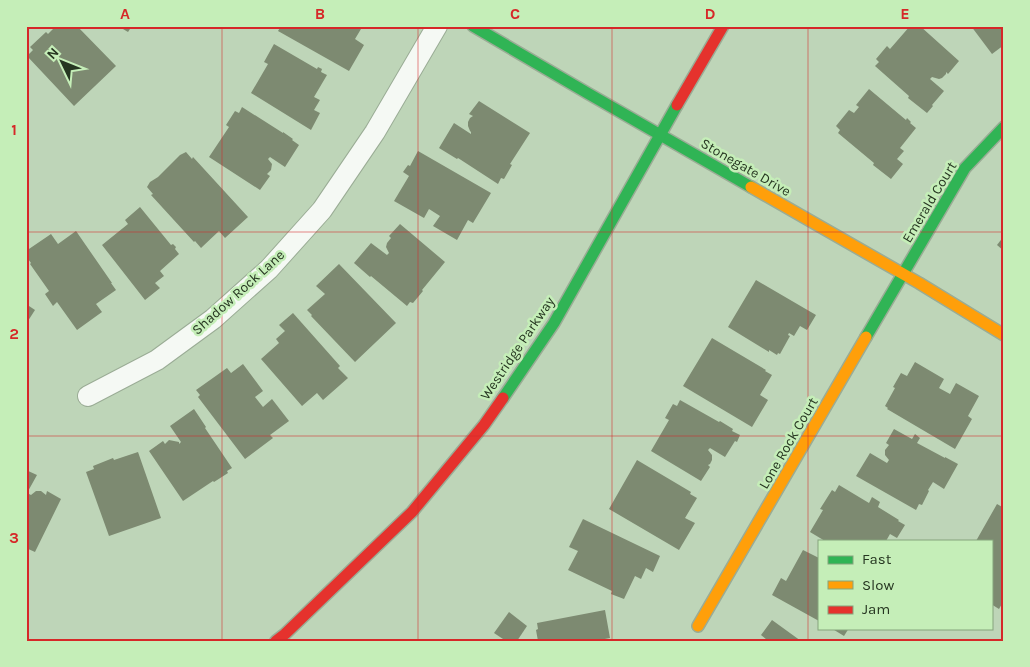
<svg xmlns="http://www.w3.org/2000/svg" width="1030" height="667" font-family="Karla,sans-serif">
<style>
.building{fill:#7d8a71}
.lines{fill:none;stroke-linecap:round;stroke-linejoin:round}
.street-casing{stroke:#9aac95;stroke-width:22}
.fast-casing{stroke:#9aac95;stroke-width:14}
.slow-casing{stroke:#9aac95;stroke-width:14}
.jam-casing{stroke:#9aac95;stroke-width:14}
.street{stroke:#f5f9f4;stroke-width:20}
.fast{stroke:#30b455;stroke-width:11}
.slow{stroke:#ff9f0a;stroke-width:11}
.jam{stroke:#e5322d;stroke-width:11}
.grid{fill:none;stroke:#d62828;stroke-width:1;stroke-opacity:0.55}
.labels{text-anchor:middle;stroke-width:5;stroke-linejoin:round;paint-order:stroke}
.street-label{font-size:14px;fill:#263621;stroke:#c5eeb8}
.neatline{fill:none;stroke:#d62828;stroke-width:2}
.grid-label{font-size:16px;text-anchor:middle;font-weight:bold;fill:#d62828}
</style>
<rect width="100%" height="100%" fill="#bed5b8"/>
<g class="building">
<polygon points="56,26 77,26 116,66 74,106 27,56 33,50 30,47 46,32 48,34"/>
<polygon points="118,26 132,26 128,32"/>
<polygon points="281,26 364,26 362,29 361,29 355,39 364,45 349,71 278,31"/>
<polygon points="910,26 920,26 959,61 948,74 946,72 946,74 942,78 939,79 932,77 930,79 944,91 932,105 933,106 927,113 908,98 909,96 875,66 879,62 876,59 887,46 890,49"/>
<polygon points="971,26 1004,26 1004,45 992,54"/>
<polygon points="274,44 317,69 318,67 322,69 321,72 327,75 314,97 320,100 314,110 320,113 311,130 251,93 268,64 264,62"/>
<polygon points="869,89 906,120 907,118 911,122 910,123 916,128 900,148 904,151 897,159 903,164 891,179 873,165 874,163 838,133 840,130 836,126 849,110 854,113 859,107 856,105"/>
<polygon points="479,101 530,133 510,164 512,165 504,179 501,178 498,184 458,158 457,159 439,148 454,123 471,134 471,132 470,131 468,126 468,122 470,118 473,116 469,114"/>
<polygon points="242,107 283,133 283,132 293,139 292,140 299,145 285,167 270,157 268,159 272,164 271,170 267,174 270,176 260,190 209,157 229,127 226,125 235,111 239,113"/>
<polygon points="418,151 491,193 473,223 468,220 457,240 433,226 440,216 429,209 424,218 394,201 409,176 403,172 408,165 410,166"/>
<polygon points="186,152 192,159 193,157 248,217 225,238 219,231 201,248 195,241 194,242 151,195 153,194 147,187 150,182 158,177 180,155"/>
<polygon points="140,207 171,245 173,244 176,247 175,249 179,254 160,271 164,276 155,283 160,288 145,300 102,245 128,224 125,220"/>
<polygon points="400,224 445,262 422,290 423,291 413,303 410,302 407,306 371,276 370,277 354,263 371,243 387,255 389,253 386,247 387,243 391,238 389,236"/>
<polygon points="76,231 112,283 111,283 116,290 96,304 102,312 77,330 57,302 53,306 45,294 49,291 30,264 31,263 26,256 26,251 51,234 58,244"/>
<polygon points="1004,236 1004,251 997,245"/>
<polygon points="339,264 396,323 355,362 311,316 312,315 307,310 325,294 316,286"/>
<polygon points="756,280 816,315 807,330 800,326 794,336 789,333 788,335 790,336 780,354 778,353 777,355 769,350 769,352 728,327"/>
<polygon points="26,304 35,310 26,324"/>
<polygon points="293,313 340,366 338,368 348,378 323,400 317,393 302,406 261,359 279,343 276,339 285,331 279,325"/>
<polygon points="712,338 766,370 765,371 772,375 760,395 768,400 752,427 683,386"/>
<polygon points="915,362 944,379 939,388 950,394 956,383 979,396 968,416 972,419 955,449 887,409 888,408 885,406 895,388 893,387 901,373 907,376"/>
<polygon points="243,364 263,391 255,397 263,407 272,399 289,421 270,435 273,438 245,459 198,397 200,395 196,390 227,368 231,373"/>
<polygon points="680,400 719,422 720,421 733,429 732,431 740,435 737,442 735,441 725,457 710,448 708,450 712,455 712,460 710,464 708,465 710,467 701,481 651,451 669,420 665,418 673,404 677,406"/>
<polygon points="194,409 206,427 205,428 232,468 227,471 228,473 214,482 213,481 183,501 149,451 163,441 165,444 169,440 179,442 179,444 181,442 170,426"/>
<polygon points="894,429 912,439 915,434 920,438 917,443 945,458 945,457 958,464 944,489 933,482 928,490 929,491 922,505 919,504 916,510 856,476 870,453 887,463 889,460 885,455 885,450 889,445 886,443"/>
<polygon points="138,452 161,518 109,536 86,472 94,469 93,466 113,458 114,460"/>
<polygon points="637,460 691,492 690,494 697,498 685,518 695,523 679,550 609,509"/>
<polygon points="26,470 37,475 27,493 31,495 36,491 41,491 46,495 47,491 61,499 35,552 26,548"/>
<polygon points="839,485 869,503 872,497 880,502 878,507 899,520 898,521 905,525 897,538 890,534 886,541 825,541 810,532 823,510 820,509 832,490 835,492"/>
<polygon points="997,504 1004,508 1004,602 1003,602 999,609 991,604 991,541 976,541"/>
<polygon points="583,519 660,556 653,572 646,568 641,579 635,576 624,599 611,594 612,591 568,570 578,551 569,547"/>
<polygon points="803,550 819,558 819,621 772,595 781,578 786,581"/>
<polygon points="605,610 610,638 594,641 538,641 536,630 538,629 537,623"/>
<polygon points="509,612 527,626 517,641 506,641 494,633"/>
<polygon points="772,620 801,641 766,641 767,640 761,635"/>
<polygon points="831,628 849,628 844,636"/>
</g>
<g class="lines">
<g class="street-casing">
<polyline id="street" points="88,396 157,360 213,319 269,269 322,210 375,132 437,26"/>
</g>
<g class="fast-casing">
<g id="fast">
<polyline points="473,26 589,94 751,187"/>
<polyline points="866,337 965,168 1004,127"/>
<polyline points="503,398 554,323 677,105"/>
</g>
</g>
<g class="slow-casing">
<g id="slow">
<polyline points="751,187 919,283 1004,335"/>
<polyline points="698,626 866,337"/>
</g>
</g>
<g class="jam-casing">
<g id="jam">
<polyline points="677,105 723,26"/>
<polyline points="276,641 285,634 412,512 484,425 503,398"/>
</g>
</g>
<use href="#street" class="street"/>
<use href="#fast" class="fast"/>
<use href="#slow" class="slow"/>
<use href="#jam" class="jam"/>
</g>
<path class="grid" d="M222 26V641M418 26V641M612 26V641M808 26V641M26 232H1004M26 436H1004"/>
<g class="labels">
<g class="street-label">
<text transform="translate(746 167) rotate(30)" y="5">Stonegate Drive</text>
<text transform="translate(929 202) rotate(-59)" y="5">Emerald Court</text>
<text transform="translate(238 292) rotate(-42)" y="5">Shadow Rock Lane</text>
<text transform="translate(517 348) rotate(-56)" y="5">Westridge Parkway</text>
<text transform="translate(788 443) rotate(-60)" y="5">Lone Rock Court</text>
</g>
</g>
<rect width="1030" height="667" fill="none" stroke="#c5eeb8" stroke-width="55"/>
<rect x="818" y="540" width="175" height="90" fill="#c5eeb8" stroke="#85a47c"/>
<rect x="828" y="556" width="25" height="8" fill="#30b455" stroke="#85a47c"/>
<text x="862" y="564" font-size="15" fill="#263621">Fast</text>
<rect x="828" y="581" width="25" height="8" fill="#ff9f0a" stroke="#85a47c"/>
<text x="862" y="590" font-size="15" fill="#263621">Slow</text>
<rect x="828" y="606" width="25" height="8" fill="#e5322d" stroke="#85a47c"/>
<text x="862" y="614" font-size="15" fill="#263621">Jam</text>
<g transform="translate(62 62) rotate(313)" stroke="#c5eeb8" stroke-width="4" paint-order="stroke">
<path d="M0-4L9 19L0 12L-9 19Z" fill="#263621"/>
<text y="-8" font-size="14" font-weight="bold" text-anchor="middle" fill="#263621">N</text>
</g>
<rect x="28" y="28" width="974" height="612" class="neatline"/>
<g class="grid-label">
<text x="125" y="19">A</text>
<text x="320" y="19">B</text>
<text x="515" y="19">C</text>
<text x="710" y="19">D</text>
<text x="905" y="19">E</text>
<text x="14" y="135">1</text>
<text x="14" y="339">2</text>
<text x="14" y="543">3</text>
</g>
</svg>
